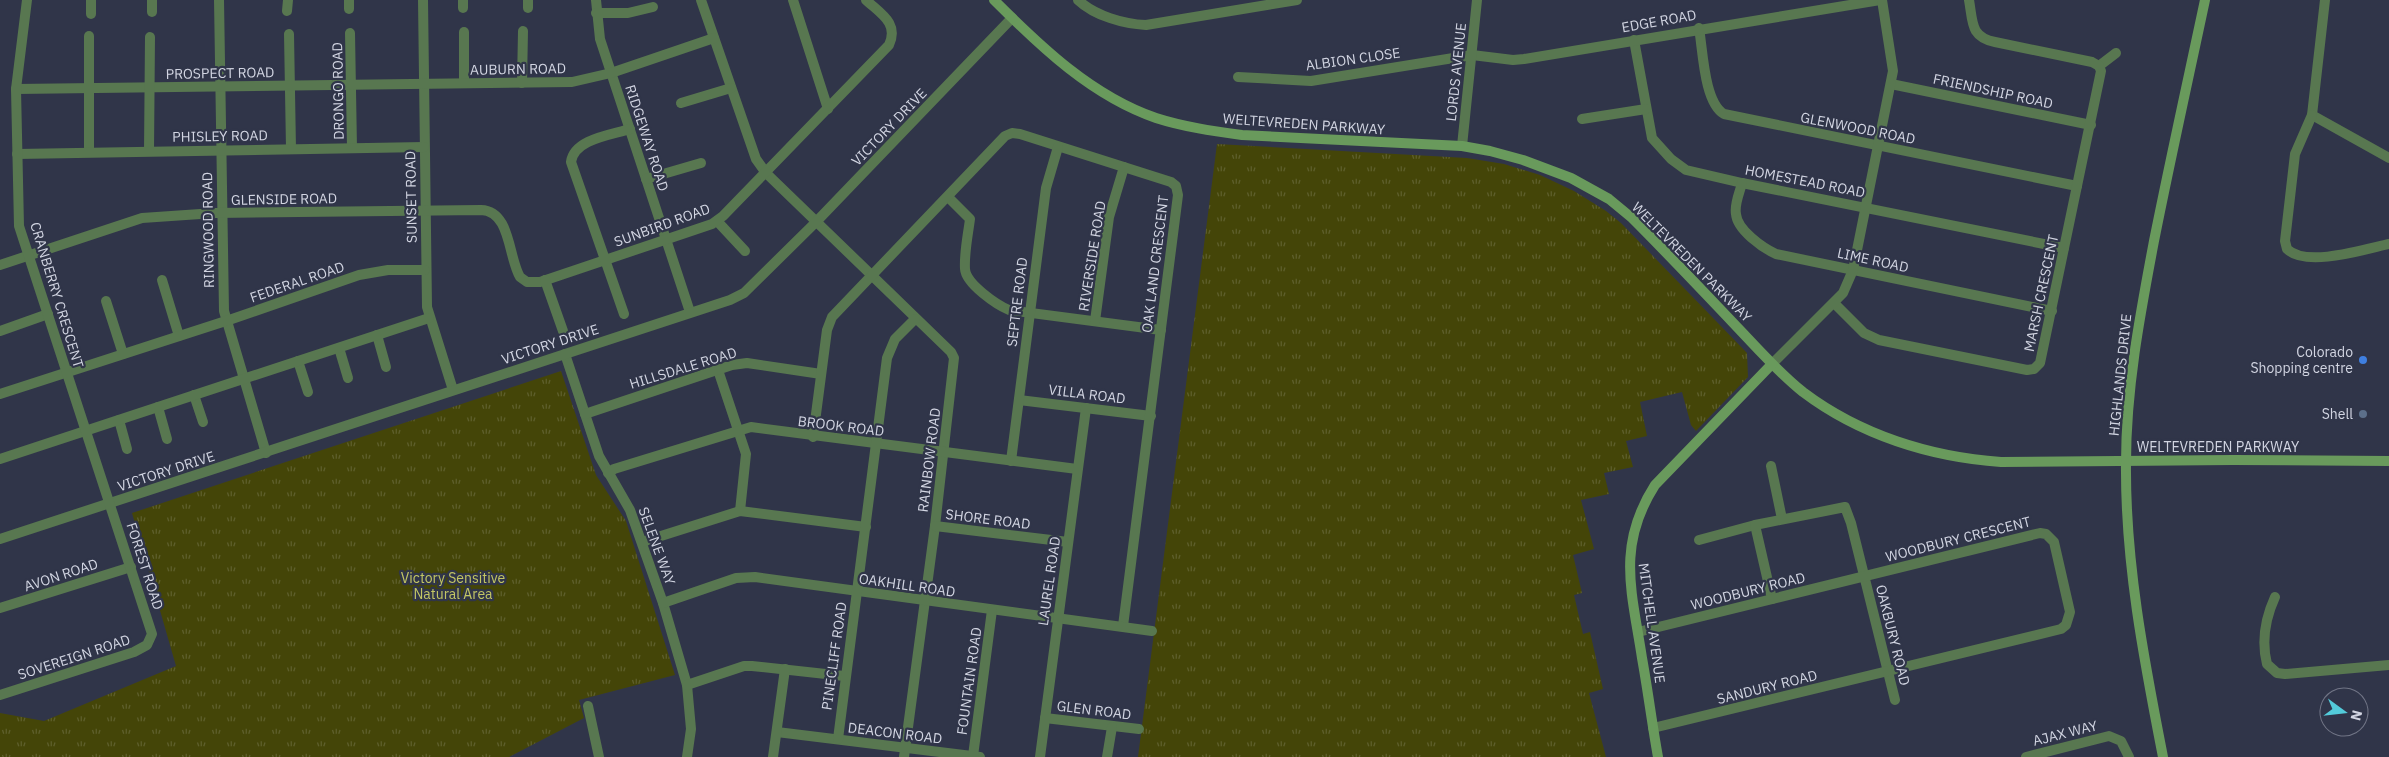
<svg xmlns="http://www.w3.org/2000/svg" width="2389" height="757" font-family="'IBM Plex Sans',sans-serif">
<style>
.grass{fill:url(#grass-tufts)}
.lines{fill:none;stroke-linecap:round;stroke-linejoin:round}
.street{stroke:#587750;stroke-width:10}
.secondary{stroke:#699a5c;stroke-width:10}
.shop-dot{fill:#3f7fe0;stroke:#303549;stroke-width:2}
.service-dot{fill:#5c6f8a;stroke:#303549;stroke-width:2}
.labels{text-anchor:middle;stroke-width:4.5;stroke-linejoin:round;paint-order:stroke}
.street-label{font-size:14px;fill:#d2d5e2;stroke:#303549}
.poi-label{font-size:14px;fill:#d2d5e2;stroke:#303549;text-anchor:end}
.park-label{font-size:14px;fill:#c3c664;stroke:#303549}
</style>
<defs>
<pattern id="grass-tufts" width="24" height="20" patternUnits="userSpaceOnUse" patternTransform="scale(1.25)"><rect width="24" height="20" fill="#444508"/><path d="M3 7l-1-3M5 7V3M7 7l1-3M15 17l-1-3M17 17v-4M19 17l1-3" fill="none" stroke="#5e5f2c"/></pattern>
</defs>
<rect width="100%" height="100%" fill="#303549"/>
<g class="grass">
<polygon points="1217,144 1467,158 1504,164 1540,175 1574,191 1606,211 1621,223 1747,353 1748,377 1696,431 1691,425 1682,392 1640,402 1647,436 1626,441 1633,467 1604,473 1609,494 1581,500 1594,549 1573,555 1582,593 1574,595 1583,634 1590,632 1603,689 1589,693 1606,757 1138,757"/>
<polygon points="561,371 596,475 626,521 675,675 579,700 584,718 509,757 0,757 0,713 44,721 176,666 132,513"/>
</g>
<g class="lines">
<g class="street">
<polyline points="91,0 91,14"/>
<polyline points="219,0 224,311 266,453"/>
<polyline points="423,0 427,307 453,390"/>
<polyline points="463,0 463,8"/>
<polyline points="596,0 600,39 690,312"/>
<polyline points="701,0 756,159 766,173 951,352 954,358 935,526 904,757"/>
<polyline points="793,0 828,109"/>
<path d="M1078 0C1095 16 1124 24 1146 25L1297 0"/>
<polyline points="2325,0 2312,115 2389,158"/>
<polyline points="528,8 528,0"/>
<polyline points="349,9 349,0"/>
<polyline points="287,11 288,0"/>
<polyline points="152,12 152,0"/>
<polyline points="596,13 628,13 653,7"/>
<path d="M1699 28C1703 51 1704 102 1724 114L2077 186"/>
<polyline points="350,33 352,148"/>
<polyline points="289,34 291,149"/>
<polyline points="1634,40 1652,138 1671,159 1686,170 1742,183 2064,248"/>
<polyline points="2099,66 2116,53"/>
<polyline points="1238,77 1311,81 1472,55 1513,60 1524,59 1880,0"/>
<polyline points="464,83 464,32"/>
<polyline points="522,83 523,31"/>
<polyline points="1891,84 2091,125"/>
<polyline points="16,89 572,82 611,73 714,38"/>
<polyline points="681,103 731,88"/>
<path d="M2312 115 2295 154 2285 241 2287 249C2306 268 2366 249 2389 244"/>
<polyline points="1582,119 1646,109"/>
<polyline points="1462,146 1477,0"/>
<polyline points="89,151 89,36"/>
<polyline points="149,151 150,37"/>
<polyline points="17,154 424,147"/>
<polyline points="646,179 701,163"/>
<path d="M1742 183C1740 192 1734 204 1736 214 1737 230 1763 248 1776 254L2052 311"/>
<path d="M948 197 970 219C968 235 964 253 965 269 966 284 997 305 1009 310L1161 330"/>
<polyline points="717,221 745,251"/>
<path d="M0 265 142 218 215 213 481 210C511 211 508 257 520 277L527 282H540L712 224 723 216 889 45C899 23 881 14 866 0"/>
<polyline points="162,280 179,336"/>
<polyline points="545,280 563,331"/>
<polyline points="106,301 123,354"/>
<path d="M1834 303 1864 333 1879 340 2027 370 2034 369 2040 363 2101 71 2099 66 2092 62 1995 42C1970 37 1973 22 1969 0"/>
<path d="M624 314 571 162C574 139 611 135 630 129"/>
<polyline points="1095,321 1109,217 1124,167"/>
<polyline points="0,331 48,314"/>
<polyline points="377,335 386,367"/>
<polyline points="339,348 348,378"/>
<polyline points="565,354 599,456 630,510 663,603 687,685 691,729 687,757"/>
<polyline points="298,361 308,392"/>
<polyline points="1772,364 1843,293 1853,270 1893,71 1882,0"/>
<polyline points="718,370 746,454 740,511"/>
<polyline points="0,394 232,319 359,275 388,270 425,270"/>
<polyline points="194,395 203,422"/>
<polyline points="1019,400 1151,416"/>
<polyline points="158,407 167,439"/>
<polyline points="585,414 732,365 747,363 821,374"/>
<polyline points="119,420 127,449"/>
<polyline points="813,437 827,330 832,317 1005,136 1012,133 1020,134 1171,182 1176,186 1178,195 1123,626"/>
<polyline points="0,459 429,318"/>
<polyline points="1011,461 1046,188 1058,147"/>
<polyline points="1771,466 1782,519"/>
<polyline points="608,473 614,469 751,427 1077,469"/>
<polyline points="935,526 1068,542"/>
<polyline points="0,539 730,300 744,293 816,222 1012,18"/>
<polyline points="1699,540 1755,525"/>
<polyline points="642,542 740,511 866,527"/>
<path d="M2275 597C2265 619 2261 640 2267 664L2277 673 2285 674 2389 665"/>
<polyline points="1772,599 1755,525 1845,507 1851,523 1895,700"/>
<polyline points="663,603 736,578 755,577 1152,631"/>
<polyline points="0,608 131,567"/>
<polyline points="1638,632 2040,533 2046,534 2054,542 2070,612 2066,625 2061,629 1653,728"/>
<polyline points="687,685 744,666 752,666 844,676"/>
<polyline points="0,695 134,652 147,645 152,634 19,226 16,89 27,0"/>
<polyline points="588,706 599,757"/>
<polyline points="1045,718 1139,729"/>
<polyline points="777,732 980,757"/>
<polyline points="838,739 887,358 895,339 915,319"/>
<polyline points="973,756 992,610"/>
<polyline points="773,757 785,669"/>
<polyline points="1040,757 1086,408"/>
<polyline points="1107,757 1112,727"/>
<polyline points="2026,757 2109,736 2121,741 2129,757"/>
</g>
<g class="secondary">
<path d="M994 0C1041 47 1092 96 1156 118 1184 127 1213 131 1242 135L1462 146 1490 151 1523 160 1571 178 1609 199 1632 218C1668 254 1703 291 1738 328 1759 350 1779 373 1803 392 1860 435 1930 457 2001 462L2233 460 2389 461"/>
<path d="M1658 757C1652 724 1648 691 1642 658 1632 592 1616 546 1655 485L1772 364"/>
<path d="M2163 757C2144 660 2125 562 2126 463 2126 388 2140 315 2154 241 2170 161 2188 80 2205 0"/>
</g>
</g>
<circle class="shop-dot" cx="2363" cy="360" r="5"/>
<circle class="service-dot" cx="2363" cy="414" r="5"/>
<g class="labels">
<g class="street-label">
<text transform="translate(1659 21) rotate(-10)" y="5">EDGE ROAD</text>
<text transform="translate(1353 59) rotate(-8)" y="5">ALBION CLOSE</text>
<text transform="translate(518 69) rotate(-1)" y="5">AUBURN ROAD</text>
<text transform="translate(1456 72) rotate(-84)" y="5">LORDS AVENUE</text>
<text transform="translate(220 73) rotate(-1)" y="5">PROSPECT ROAD</text>
<text transform="translate(338 91) rotate(-91)" y="5">DRONGO ROAD</text>
<text transform="translate(1993 91) rotate(12)" y="5">FRIENDSHIP ROAD</text>
<text transform="translate(1304 124) rotate(4)" y="5">WELTEVREDEN PARKWAY</text>
<text transform="translate(889 127) rotate(-46)" y="5">VICTORY DRIVE</text>
<text transform="translate(1858 128) rotate(11)" y="5">GLENWOOD ROAD</text>
<text transform="translate(220 136) rotate(-1)" y="5">PHISLEY ROAD</text>
<text transform="translate(647 138) rotate(72)" y="5">RIDGEWAY ROAD</text>
<text transform="translate(1805 181) rotate(11)" y="5">HOMESTEAD ROAD</text>
<text transform="translate(411 197) rotate(-91)" y="5">SUNSET ROAD</text>
<text transform="translate(284 199) rotate(-1)" y="5">GLENSIDE ROAD</text>
<text transform="translate(662 225) rotate(-20)" y="5">SUNBIRD ROAD</text>
<text transform="translate(208 230) rotate(-91)" y="5">RINGWOOD ROAD</text>
<text transform="translate(1092 256) rotate(-81)" y="5">RIVERSIDE ROAD</text>
<text transform="translate(1873 260) rotate(12)" y="5">LIME ROAD</text>
<text transform="translate(1692 262) rotate(45)" y="5">WELTEVREDEN PARKWAY</text>
<text transform="translate(1155 264) rotate(-83)" y="5">OAK LAND CRESCENT</text>
<text transform="translate(297 282) rotate(-19)" y="5">FEDERAL ROAD</text>
<text transform="translate(2041 293) rotate(-78)" y="5">MARSH CRESCENT</text>
<text transform="translate(57 295) rotate(73)" y="5">CRANBERRY CRESCENT</text>
<text transform="translate(1017 302) rotate(-83)" y="5">SEPTRE ROAD</text>
<text transform="translate(550 344) rotate(-18)" y="5">VICTORY DRIVE</text>
<text transform="translate(683 368) rotate(-17)" y="5">HILLSDALE ROAD</text>
<text transform="translate(2120 375) rotate(-84)" y="5">HIGHLANDS DRIVE</text>
<text transform="translate(1087 394) rotate(7)" y="5">VILLA ROAD</text>
<text transform="translate(841 426) rotate(7)" y="5">BROOK ROAD</text>
<text x="2218" y="452">WELTEVREDEN PARKWAY</text>
<text transform="translate(929 460) rotate(-83)" y="5">RAINBOW ROAD</text>
<text transform="translate(166 471) rotate(-18)" y="5">VICTORY DRIVE</text>
<text transform="translate(988 519) rotate(7)" y="5">SHORE ROAD</text>
<text transform="translate(1958 539) rotate(-14)" y="5">WOODBURY CRESCENT</text>
<text transform="translate(657 546) rotate(70)" y="5">SELENE WAY</text>
<text transform="translate(145 566) rotate(72)" y="5">FOREST ROAD</text>
<text transform="translate(61 575) rotate(-18)" y="5">AVON ROAD</text>
<text transform="translate(1049 581) rotate(-82)" y="5">LAUREL ROAD</text>
<text transform="translate(907 585) rotate(8)" y="5">OAKHILL ROAD</text>
<text transform="translate(1748 591) rotate(-14)" y="5">WOODBURY ROAD</text>
<text transform="translate(1652 623) rotate(82)" y="5">MITCHELL AVENUE</text>
<text transform="translate(1893 635) rotate(76)" y="5">OAKBURY ROAD</text>
<text transform="translate(834 656) rotate(-82)" y="5">PINECLIFF ROAD</text>
<text transform="translate(74 657) rotate(-18)" y="5">SOVEREIGN ROAD</text>
<text transform="translate(969 681) rotate(-82)" y="5">FOUNTAIN ROAD</text>
<text transform="translate(1767 687) rotate(-14)" y="5">SANDURY ROAD</text>
<text transform="translate(1094 710) rotate(7)" y="5">GLEN ROAD</text>
<text transform="translate(895 733) rotate(7)" y="5">DEACON ROAD</text>
<text transform="translate(2065 733) rotate(-14)" y="5">AJAX WAY</text>
</g>
<g class="poi-label">
<text x="2353" y="357">Colorado<tspan x="2353" dy="16">Shopping centre</tspan></text>
<text x="2353" y="419">Shell</text>
</g>
<g class="park-label">
<text x="453" y="583">Victory Sensitive<tspan x="453" dy="16">Natural Area</tspan></text>
</g>
</g>
<g transform="translate(2344 712) rotate(105)"><circle r="24" fill="#303549" stroke="#717586"/>
<path d="M0-4L9 19L0 12L-9 19Z" fill="#53cbda"/>
<text y="-8" font-size="14" font-weight="bold" text-anchor="middle" fill="#d2d5e2">N</text>
</g>
</svg>
